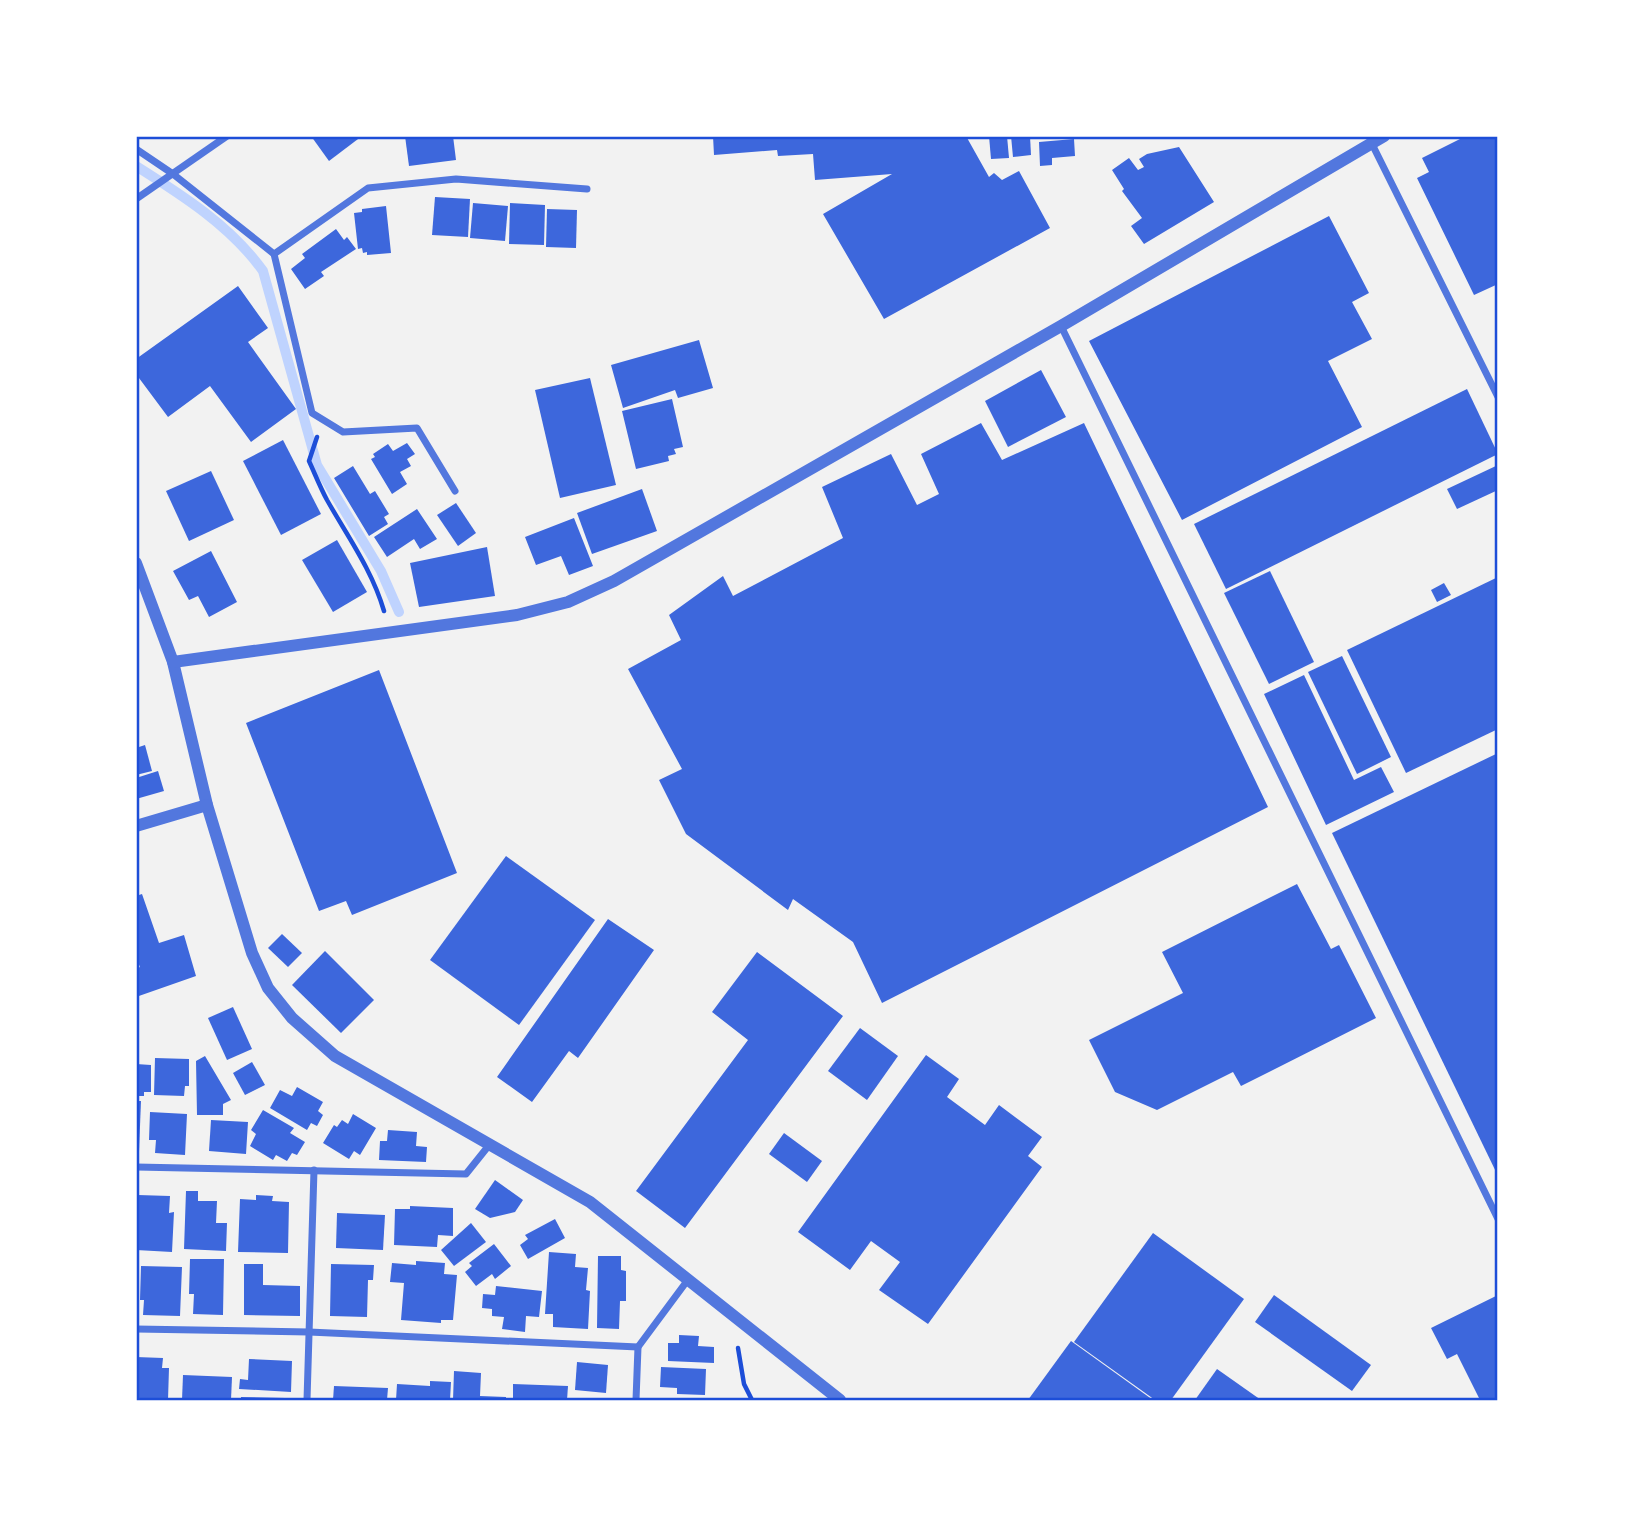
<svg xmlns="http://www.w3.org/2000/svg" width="1634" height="1537" font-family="Figtree,sans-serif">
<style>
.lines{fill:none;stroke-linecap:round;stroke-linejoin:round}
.stream{stroke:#bfd3fe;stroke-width:10}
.building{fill:#3d67dc}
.path{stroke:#1d4ed8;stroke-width:4.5}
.minor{stroke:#5277de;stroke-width:7}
.tertiary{stroke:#5277de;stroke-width:12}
.neatline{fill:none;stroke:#1d4ed8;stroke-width:2.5}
</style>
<rect width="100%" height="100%" fill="#f2f2f2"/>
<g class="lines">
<path class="stream" d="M136 166C182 195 231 226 263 271L317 465 381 571 399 612"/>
</g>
<g class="building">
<polygon points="311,136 362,136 329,161"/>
<polygon points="405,136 453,136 456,160 409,166"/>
<polygon points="713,136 966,136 989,177 994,173 1002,180 1019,171 1050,228 884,319 823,214 892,174 815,180 813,154 778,156 777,150 714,155"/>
<polygon points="989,136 1007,136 1009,158 991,159"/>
<polygon points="1011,136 1030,136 1031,155 1013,157"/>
<polygon points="1466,136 1498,136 1498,284 1474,295 1417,178 1429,172 1422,158"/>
<polygon points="1074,139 1075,156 1052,158 1052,165 1040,166 1039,142"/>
<polygon points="1179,147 1214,202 1144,244 1131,226 1142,218 1122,191 1124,189 1112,170 1129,158 1138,170 1144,167 1139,159 1147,154"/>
<polygon points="435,197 470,199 468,237 432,235"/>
<polygon points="473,203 508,206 505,241 470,238"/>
<polygon points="510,203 545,205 544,245 509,244"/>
<polygon points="386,206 391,253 367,255 367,252 363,253 362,248 358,249 354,213 362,212 362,209"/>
<polygon points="547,209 577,210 576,248 546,247"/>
<polygon points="1329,216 1369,293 1352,302 1372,339 1328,361 1362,427 1182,520 1089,341"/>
<polygon points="336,229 344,240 347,237 356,249 321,272 324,276 305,289 291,269 305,258 302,254"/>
<polygon points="238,286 268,328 248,342 296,409 251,442 210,386 168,417 136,374 136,359"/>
<polygon points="699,340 713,388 678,398 675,390 623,408 611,365"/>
<polygon points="1041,370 1066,417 1008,447 985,401"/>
<polygon points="590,378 616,485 560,498 535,390"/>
<polygon points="1467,389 1498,454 1226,589 1194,524"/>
<polygon points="672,399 683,447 674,449 676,454 668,456 669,461 636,469 622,411"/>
<polygon points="981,423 1002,460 1084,423 1268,807 882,1003 853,942 793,899 788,910 686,834 659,780 682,769 628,669 681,640 669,615 723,576 733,596 843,538 822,487 891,454 917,505 939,494 921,454"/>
<polygon points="283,440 321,514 281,535 243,461"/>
<polygon points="407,443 415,454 407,459 411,466 400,472 407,484 392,494 371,459 375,457 373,454 388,444 393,451"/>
<polygon points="1498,465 1498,490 1457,509 1447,489"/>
<polygon points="353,466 370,494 375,491 389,514 384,517 388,524 369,536 334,478"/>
<polygon points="211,471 234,520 189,541 166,491"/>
<polygon points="642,489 657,531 592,554 577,513"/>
<polygon points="456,503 476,533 458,546 437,515"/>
<polygon points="417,509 437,539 420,549 414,539 387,557 374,537"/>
<polygon points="574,518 593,566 569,575 561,556 536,565 525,537"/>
<polygon points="337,540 367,592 333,612 302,560"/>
<polygon points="487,547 495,596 419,607 410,563"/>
<polygon points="211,551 237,602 209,617 198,596 189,600 173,571"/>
<polygon points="1270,571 1314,662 1269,684 1224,593"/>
<polygon points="1498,577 1498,729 1406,773 1347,650"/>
<polygon points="1444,583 1451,595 1437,602 1431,590"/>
<polygon points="1342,656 1391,757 1357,774 1308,672"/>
<polygon points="379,670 457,873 352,915 346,901 319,911 246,723"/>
<polygon points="1304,675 1354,780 1381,767 1394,792 1326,825 1264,694"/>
<polygon points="145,745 152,771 136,775 136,748"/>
<polygon points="1498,753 1498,1176 1332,833"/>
<polygon points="158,771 164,791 136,799 136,778"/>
<polygon points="506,856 595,920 519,1025 430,960"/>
<polygon points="1297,884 1331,949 1339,945 1376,1018 1241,1086 1233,1072 1157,1110 1115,1092 1089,1040 1183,993 1162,952"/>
<polygon points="142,894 159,943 184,935 196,976 136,997 136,969 140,967 136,957 136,896"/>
<polygon points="608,919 654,950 578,1058 569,1051 532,1102 497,1077"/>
<polygon points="282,934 302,953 288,967 268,948"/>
<polygon points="325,951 374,1000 341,1033 292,985"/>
<polygon points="757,952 843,1016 685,1228 636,1191 748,1040 712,1012"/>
<polygon points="233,1007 252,1049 227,1060 208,1018"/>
<polygon points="860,1028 898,1056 867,1100 828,1071"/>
<polygon points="926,1055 959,1079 947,1097 985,1125 999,1105 1042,1137 1028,1156 1042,1167 928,1324 879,1290 900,1262 871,1241 850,1270 798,1232"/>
<polygon points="205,1056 231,1100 223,1104 223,1115 197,1115 196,1061"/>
<polygon points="155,1058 189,1059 189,1086 185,1086 184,1096 154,1095"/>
<polygon points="252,1062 265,1085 245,1095 233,1073"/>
<polygon points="136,1064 151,1065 151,1092 144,1092 144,1096 136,1096"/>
<polygon points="297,1087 323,1102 318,1111 323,1115 317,1126 311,1123 307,1130 270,1108 280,1090 292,1096"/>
<polygon points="136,1101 141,1101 139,1151 136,1151"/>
<polygon points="263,1110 294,1128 290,1133 305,1142 297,1155 292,1153 287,1161 276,1155 273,1160 250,1146 256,1134 251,1130"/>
<polygon points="150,1112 187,1114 185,1155 155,1153 156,1140 149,1140"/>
<polygon points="353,1114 376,1128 360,1155 354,1151 349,1159 323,1143 334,1125 337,1127 342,1120 348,1124"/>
<polygon points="211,1120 248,1122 246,1154 209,1151"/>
<polygon points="388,1130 417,1132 416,1146 427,1147 426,1162 379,1160 380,1141 387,1141"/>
<polygon points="784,1133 822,1161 807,1182 769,1154"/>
<polygon points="495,1180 523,1200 515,1212 490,1218 475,1209"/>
<polygon points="186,1191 198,1191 198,1201 217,1201 216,1223 227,1223 226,1251 184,1249"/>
<polygon points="138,1195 170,1196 169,1213 174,1212 172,1252 136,1250"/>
<polygon points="256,1195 273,1196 272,1201 289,1202 288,1253 238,1252 240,1199 256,1200"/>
<polygon points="410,1206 453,1208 453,1236 438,1235 437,1247 394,1245 395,1209 410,1209"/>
<polygon points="337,1213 385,1215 383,1250 336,1248"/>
<polygon points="555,1219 565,1238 528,1259 520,1245 528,1239 525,1235"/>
<polygon points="471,1223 486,1242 454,1266 441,1250"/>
<polygon points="1153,1233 1244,1299 1171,1400 1155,1400 1074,1342"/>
<polygon points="494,1244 511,1266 495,1279 492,1274 476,1286 465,1272 472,1266 469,1263"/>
<polygon points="549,1252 576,1254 575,1267 588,1268 586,1290 590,1291 588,1329 553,1327 553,1314 545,1314"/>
<polygon points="598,1256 621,1256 621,1270 626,1271 626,1301 620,1301 619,1329 597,1328"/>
<polygon points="190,1259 224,1259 223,1315 193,1314 194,1294 189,1294"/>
<polygon points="416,1261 445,1263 444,1274 457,1275 453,1320 441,1320 441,1323 401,1320 404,1283 390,1282 392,1263 416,1265"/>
<polygon points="244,1264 263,1264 263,1285 300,1286 300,1316 244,1315"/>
<polygon points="331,1264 374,1265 373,1280 368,1280 367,1317 330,1316"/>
<polygon points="141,1266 182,1267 180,1316 143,1315 144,1300 140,1300"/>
<polygon points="496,1286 542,1291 539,1317 526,1316 525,1332 502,1329 504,1317 492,1316 492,1309 482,1308 483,1294 495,1295"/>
<polygon points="1274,1295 1371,1365 1352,1391 1255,1322"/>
<polygon points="1498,1295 1498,1400 1480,1400 1457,1354 1447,1359 1431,1328"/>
<polygon points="679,1335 699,1336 698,1346 714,1347 714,1363 668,1361 668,1343 679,1343"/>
<polygon points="1071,1341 1153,1400 1028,1400"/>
<polygon points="136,1357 163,1358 162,1368 169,1368 168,1400 136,1400"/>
<polygon points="249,1359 292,1361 291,1392 239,1389 240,1379 248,1380"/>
<polygon points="577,1362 608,1365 606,1393 575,1390"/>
<polygon points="661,1367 706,1369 705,1395 677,1394 677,1388 660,1387"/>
<polygon points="1217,1369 1261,1400 1195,1400"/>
<polygon points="454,1371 481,1373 480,1396 506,1397 506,1400 453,1400"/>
<polygon points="183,1375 232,1377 231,1400 182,1400"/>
<polygon points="430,1381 451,1382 450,1400 396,1400 397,1384 430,1386"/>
<polygon points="513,1384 568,1386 567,1400 513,1400"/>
<polygon points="334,1386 388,1388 387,1400 333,1400"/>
<polygon points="241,1397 285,1398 285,1400 241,1400"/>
</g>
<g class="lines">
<g class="path">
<path d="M317 437 309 461C315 474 320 487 327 500 348 537 372 570 384 611"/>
<polyline points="738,1348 744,1384 752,1400"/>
</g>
<g class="minor">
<polyline points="1372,144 1498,397"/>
<polyline points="136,149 173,174 274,254 368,188 456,179 587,189"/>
<polyline points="136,199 227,136"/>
<polyline points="274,254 312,413 343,432 417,428 455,491"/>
<polyline points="1061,326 1498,1219"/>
<polyline points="136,1167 466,1174 490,1144"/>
<polyline points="136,1329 309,1332 638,1347 687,1281"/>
<polyline points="307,1400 314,1170"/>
<polyline points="636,1400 638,1347"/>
</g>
<g class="tertiary">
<polyline points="136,563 173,662 207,805 252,953 268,988 292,1018 335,1056 590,1202 840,1400"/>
<polyline points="173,662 517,615 568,602 614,581 1061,326 1384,136"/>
<polyline points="136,826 207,805"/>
</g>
</g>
<rect width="1634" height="1537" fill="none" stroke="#ffffff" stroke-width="276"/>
<rect x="138" y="138" width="1358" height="1261" class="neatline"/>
</svg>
